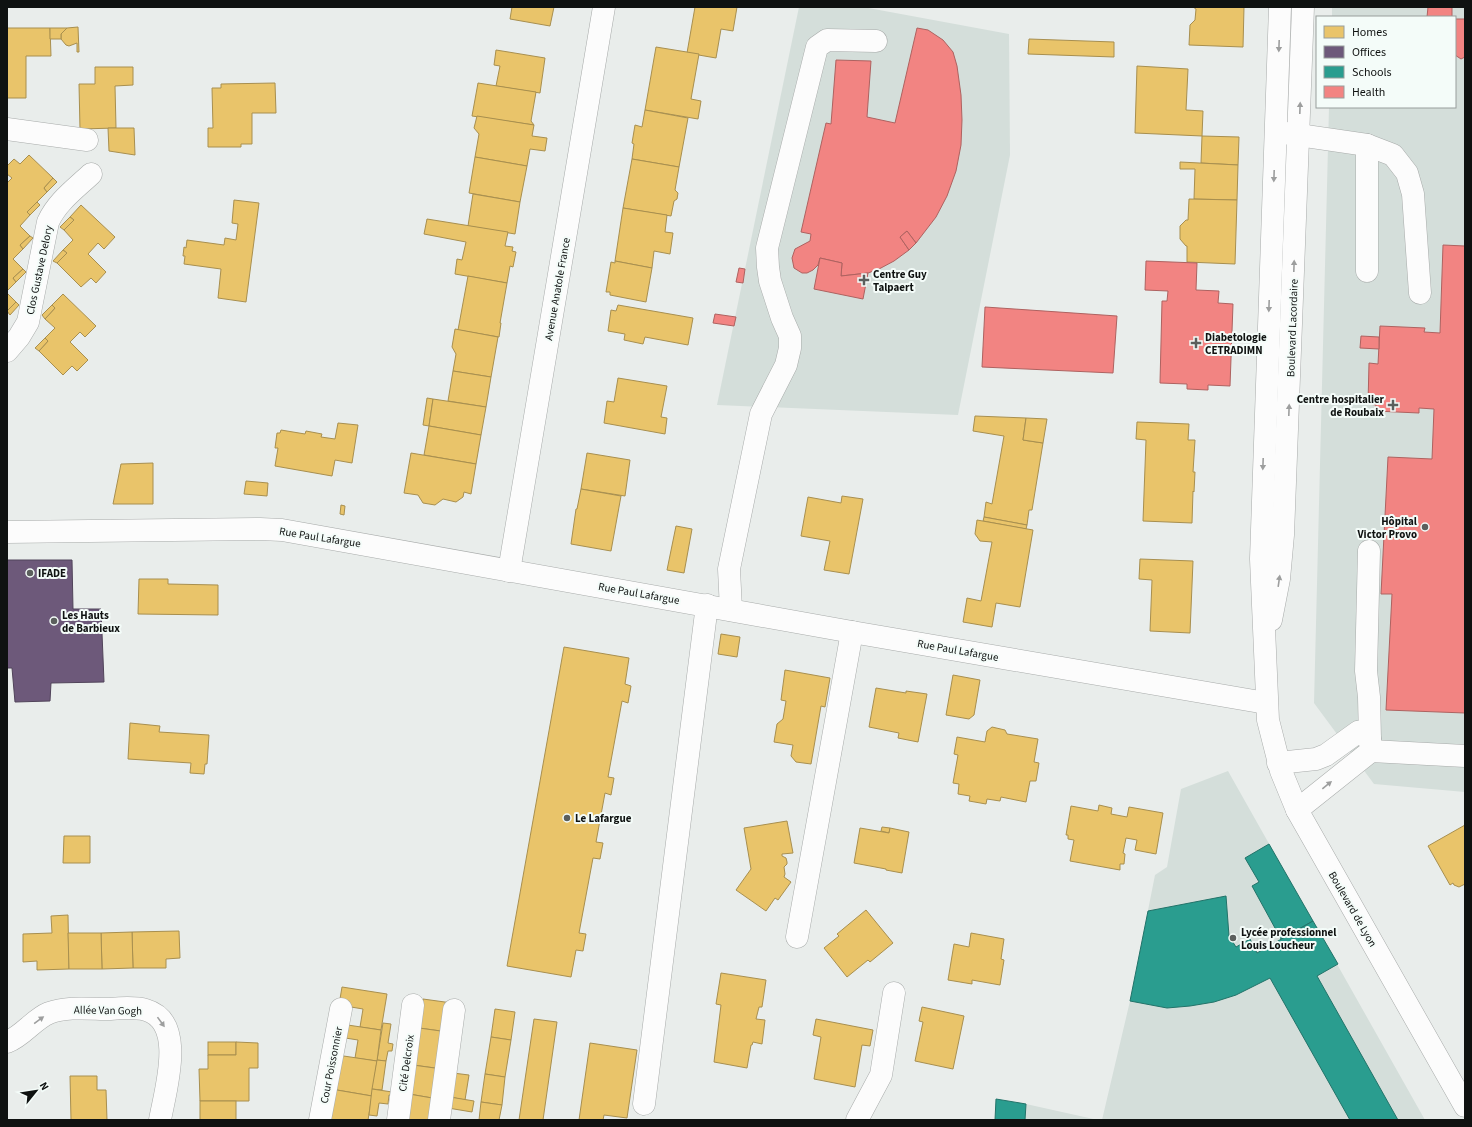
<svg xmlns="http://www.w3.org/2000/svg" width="1472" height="1127" font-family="'Source Sans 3',sans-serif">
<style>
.built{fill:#d4deda}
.homes{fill:#e9c46a;stroke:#a88f4f}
.offices{fill:#6d597a;stroke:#51445a}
.schools{fill:#2a9d8f;stroke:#227369}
.health{fill:#f28482;stroke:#ae6260}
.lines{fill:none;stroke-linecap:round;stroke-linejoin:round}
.minor-casing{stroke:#a8abaa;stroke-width:23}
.minor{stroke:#fcfcfc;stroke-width:22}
.oneway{fill:#9d9e9e}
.poi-dot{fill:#5b5f5d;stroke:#f4fcf9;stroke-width:1.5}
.labels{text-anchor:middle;stroke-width:4;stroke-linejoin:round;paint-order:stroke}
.street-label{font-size:11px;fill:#0f1211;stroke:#f4fcf9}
.poi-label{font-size:11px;font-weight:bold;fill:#0f1211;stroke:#f4fcf9;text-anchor:start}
</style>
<rect width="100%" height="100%" fill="#e9edeb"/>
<g class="built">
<polygon points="799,7 863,7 1009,34 1010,155 958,415 717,405"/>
<polygon points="1332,7 1465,7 1465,792 1374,784 1314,703 1329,107 1455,107 1455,17 1332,17"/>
<polygon points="1228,771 1425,1120 1102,1120 1130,1001 1155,875 1167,867 1181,789"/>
<polygon points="1026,1104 1098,1120 1025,1120"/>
</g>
<g class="homes">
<polygon points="512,7 554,7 550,26 510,19"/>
<polygon points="695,7 737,7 733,31 721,29 716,58 687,53"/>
<polygon points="1193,7 1244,7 1243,47 1189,45 1190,25 1195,20 1196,9"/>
<polygon points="78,27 79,52 77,52 77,43 69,46 66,45 61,39 61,34 67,28"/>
<polygon points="7,28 50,28 51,56 26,56 26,98 7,98"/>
<polygon points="50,28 67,28 61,34 61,39 50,39"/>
<polygon points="1029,39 1114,42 1114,57 1028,54"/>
<polygon points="656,47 699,54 691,99 701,101 698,119 645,110"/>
<polygon points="496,50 545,58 540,93 496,86 500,66 494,65"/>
<polygon points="1137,66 1188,69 1186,110 1203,111 1202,136 1135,133"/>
<polygon points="95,67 133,67 133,85 115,86 116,128 80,129 79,84 95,84"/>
<polygon points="275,83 276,113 252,113 252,144 241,144 241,147 208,147 208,128 213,128 212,88 221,88 221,84"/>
<polygon points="478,83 536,92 531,121 534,125 472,116"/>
<polygon points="645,110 688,118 679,167 632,159 634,144 632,143 635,125 642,127"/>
<polygon points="477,116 534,125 532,136 547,138 545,151 530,149 527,166 475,157 479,134 474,128"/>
<polygon points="108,128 134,128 135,155 109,151"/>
<polygon points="1202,136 1239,137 1238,165 1201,163"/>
<polygon points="29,155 53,178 44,188 47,192 27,212 30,215 20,226 30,236 20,245 23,249 13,259 23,269 13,278 16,282 7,291 7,183 12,178 7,174 7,166 14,159 20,164"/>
<polygon points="475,157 527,166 520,202 469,193"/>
<polygon points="632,159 679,167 675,190 678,193 677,199 674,201 671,216 623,208"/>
<polygon points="1180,162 1238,165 1237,200 1194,199 1195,169 1180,169"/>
<polygon points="53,178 57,182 47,192 44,188"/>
<polygon points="473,194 520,202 515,234 468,226"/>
<polygon points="1189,199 1237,200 1235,264 1187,262 1187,246 1186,246 1180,239 1180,226 1186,220 1188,220"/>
<polygon points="234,200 259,203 246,302 218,298 221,269 184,264 185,256 183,256 184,247 186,248 187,240 224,245 225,238 236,240 238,224 232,223"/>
<polygon points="37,202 40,205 30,215 27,212"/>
<polygon points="81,205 115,237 104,249 98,243 88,254 106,272 96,283 91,278 81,287 57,263 67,253 63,250 73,240 64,230 74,220 70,217"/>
<polygon points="623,208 667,215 665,232 673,233 670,254 654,251 652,268 615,261"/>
<polygon points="70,217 74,220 64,230 60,227"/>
<polygon points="427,219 508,232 505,246 513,247 512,251 516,252 513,267 510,266 507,283 455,274 457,259 462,260 466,242 424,234"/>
<polygon points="30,236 33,238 23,249 20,245"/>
<polygon points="63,250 67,253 57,263 53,261"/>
<polygon points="615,261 652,268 646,302 610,295 610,292 606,292 611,262 615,263"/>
<polygon points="23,269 26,272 16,282 13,278"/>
<polygon points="468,276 507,283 500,323 501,323 499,337 458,330"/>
<polygon points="7,293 16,302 7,311"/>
<polygon points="63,294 96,326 85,337 80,332 70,342 88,360 77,371 72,366 63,375 39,351 48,341 45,338 55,328 45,319 55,308 52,305"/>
<polygon points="16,302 19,305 10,315 7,311"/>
<polygon points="52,305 55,308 45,319 42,315"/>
<polygon points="618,305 693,318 688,345 645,337 643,344 624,340 625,334 608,331 611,310 616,311"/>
<polygon points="455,329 498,337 491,377 453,371 456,354 452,347"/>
<polygon points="45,338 48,341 39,351 35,348"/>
<polygon points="453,371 491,377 486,407 448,401"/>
<polygon points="618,378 667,386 661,417 667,418 665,434 604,423 607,401 614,402"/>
<polygon points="427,398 433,399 429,426 423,425"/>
<polygon points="433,399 486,407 481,435 429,426"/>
<polygon points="975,416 1026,418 1023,440 1043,443 1032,510 1029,510 1027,525 984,517 986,502 992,504 1004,436 973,431"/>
<polygon points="1026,418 1047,419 1043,443 1023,440"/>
<polygon points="1137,422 1189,424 1188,440 1195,440 1193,472 1195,472 1194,492 1193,491 1192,523 1143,521 1146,440 1136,439"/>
<polygon points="338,423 358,425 352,463 335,460 332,476 275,466 278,448 275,448 277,433 280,433 281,430 305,434 306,431 322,434 321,437 335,439"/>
<polygon points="429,426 481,435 476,464 424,455"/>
<polygon points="411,453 476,464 471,494 464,492 463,497 456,502 443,499 435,505 423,503 418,495 404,493"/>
<polygon points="587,453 630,460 625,496 581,489"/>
<polygon points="153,463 153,504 113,504 121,464"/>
<polygon points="246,481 268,483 267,496 244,494"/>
<polygon points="581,489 621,496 611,551 571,544 576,509 577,509"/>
<polygon points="842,496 863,499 849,574 824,570 830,541 801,536 808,497 841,503"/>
<polygon points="341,505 345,506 344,515 340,514"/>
<polygon points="984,517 1027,525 1026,529 983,521"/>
<polygon points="977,520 1033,530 1020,607 996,603 992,627 963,622 967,598 981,601 992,542 980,541 975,534"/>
<polygon points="676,526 692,529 684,573 667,570"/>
<polygon points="1140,559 1193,561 1190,633 1150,631 1152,580 1139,579"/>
<polygon points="139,579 168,579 168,584 218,585 218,615 138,614"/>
<polygon points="721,634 740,637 737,657 718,654"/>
<polygon points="564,647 629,658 625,684 631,686 628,703 622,701 608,777 614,778 611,795 605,793 596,842 603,843 600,859 593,858 579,933 586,934 583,951 576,950 571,977 507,966"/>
<polygon points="785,670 830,678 825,707 821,706 811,764 796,762 791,756 793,745 774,742 777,724 783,719 786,701 781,700"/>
<polygon points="953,675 980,680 974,715 969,719 946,715"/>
<polygon points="876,688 906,693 906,691 927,694 918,742 898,738 899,733 869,727"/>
<polygon points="130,723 160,726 159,732 209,735 207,764 205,764 204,774 190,773 191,763 128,759"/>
<polygon points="992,727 1005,730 1007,734 1038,739 1034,762 1039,763 1036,781 1030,781 1026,802 1001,797 1000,801 987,799 986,804 969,801 970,796 958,794 959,784 953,783 958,755 954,754 957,737 985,742 987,731"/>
<polygon points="1099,805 1112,808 1111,814 1127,817 1129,807 1163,813 1156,854 1135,850 1137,840 1126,838 1123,853 1125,854 1124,864 1120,864 1120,870 1070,861 1074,840 1068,839 1068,835 1066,835 1071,806 1098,811"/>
<polygon points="787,821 793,853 782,854 782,856 786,858 787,862 787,864 784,867 785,874 784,877 791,882 778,900 775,898 766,911 736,890 751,869 744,828"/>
<polygon points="1465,825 1465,884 1459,887 1454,885 1453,883 1450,885 1428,846"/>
<polygon points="882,827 890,828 889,833 881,831"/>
<polygon points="860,828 889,833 890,828 909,832 902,873 886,870 886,869 854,863"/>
<polygon points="64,836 90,836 90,863 63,863"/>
<polygon points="866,910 893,943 870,962 868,960 847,977 824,948 839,936 837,934"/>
<polygon points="68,915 69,969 37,970 37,961 23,962 23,934 52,933 51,916"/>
<polygon points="179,931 180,958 166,959 166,968 133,968 132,932"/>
<polygon points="132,932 133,968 102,969 101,933"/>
<polygon points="68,933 101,933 102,969 69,969"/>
<polygon points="971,933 1004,939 1001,959 1004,960 1000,985 972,980 972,984 948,980 954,944 969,947"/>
<polygon points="721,973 766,980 762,1007 759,1007 756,1019 765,1020 762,1044 753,1042 752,1045 751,1045 747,1068 714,1062 721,1005 716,1004"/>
<polygon points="342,987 387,994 381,1030 360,1027 363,1009 339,1005"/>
<polygon points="423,999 452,1003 448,1032 419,1028"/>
<polygon points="922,1007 964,1016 953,1069 915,1061 923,1022 919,1021"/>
<polygon points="495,1009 515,1012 511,1040 491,1037"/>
<polygon points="534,1019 557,1022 543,1120 519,1120"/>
<polygon points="816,1019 873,1030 870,1046 862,1045 855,1087 814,1079 821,1037 813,1035"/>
<polygon points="383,1023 391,1024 388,1043 393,1044 392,1051 388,1051 386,1061 377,1060"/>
<polygon points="341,1024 381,1030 377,1061 355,1058 358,1040 339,1037"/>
<polygon points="419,1028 448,1032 442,1069 413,1065"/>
<polygon points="491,1037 511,1040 505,1077 485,1074"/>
<rect x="208" y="1042" width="28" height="13"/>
<polygon points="236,1042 258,1043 258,1068 249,1068 249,1101 200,1101 199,1069 208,1069 208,1055 236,1055"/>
<polygon points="590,1043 637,1050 627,1118 604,1115 603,1120 579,1120"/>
<polygon points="337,1055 377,1061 372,1096 331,1089"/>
<polygon points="377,1060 386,1061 382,1090 372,1089"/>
<polygon points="413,1065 442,1069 438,1099 409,1094"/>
<polygon points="453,1073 469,1075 465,1100 450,1097"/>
<polygon points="485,1074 505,1077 502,1105 481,1102"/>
<polygon points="70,1076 97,1076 97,1090 106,1090 107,1120 71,1120"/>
<polygon points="331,1089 372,1096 368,1120 327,1120"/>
<polygon points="372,1089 399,1093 398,1096 389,1095 388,1104 379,1103 377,1116 369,1115"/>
<polygon points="409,1094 438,1099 435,1120 405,1120"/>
<polygon points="450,1097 474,1101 472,1112 448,1108"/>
<rect x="200" y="1101" width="36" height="19"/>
<polygon points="481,1102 502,1105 499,1120 479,1120"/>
</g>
<polygon class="offices" points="7,560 72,560 73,609 101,609 104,682 51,683 50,701 15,702 12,668 7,668"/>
<g class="schools">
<polygon points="1269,844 1313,921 1281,939 1252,886 1259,882 1245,858"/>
<polygon points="1226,896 1229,936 1236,947 1250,939 1257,953 1313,921 1338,964 1317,976 1398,1120 1350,1120 1270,978 1236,995 1214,1002 1190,1006 1167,1008 1130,1001 1148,911"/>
<polygon points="996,1099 1026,1104 1025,1120 995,1120"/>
</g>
<g class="health">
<polygon points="1428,7 1452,7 1452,17 1427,17"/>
<polygon points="1455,19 1465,19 1465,57 1461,59 1455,55"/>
<polygon points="917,28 928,30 943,40 953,52 957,66 961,95 962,120 961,145 956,171 947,196 936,217 916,243 907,231 900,237 909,250 894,261 879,269 868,273 841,276 842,263 820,258 818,265 813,270 807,273 802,273 794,268 792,258 795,249 810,241 811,234 801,232 826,123 831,124 836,60 871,61 867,117 895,123"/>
<polygon points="907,231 916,243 909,250 900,237"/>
<polygon points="1443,245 1465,246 1465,713 1386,710 1392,594 1381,594 1388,457 1432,459 1434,409 1419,408 1419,413 1375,411 1376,405 1368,404 1369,363 1378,364 1380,326 1425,328 1424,332 1440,333"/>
<polygon points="820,258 842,263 841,276 868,273 863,299 814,289"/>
<polygon points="1146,261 1197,263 1196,290 1219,291 1218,303 1233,304 1230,386 1208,385 1208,390 1187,389 1187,384 1160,383 1162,301 1167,301 1168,291 1145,290"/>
<polygon points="739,268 745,269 743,283 736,282"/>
<polygon points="985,307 1117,316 1113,373 982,367"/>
<polygon points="715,314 736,317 734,326 713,323"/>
<polygon points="1361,336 1379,337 1379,349 1360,348"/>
</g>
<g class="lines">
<g class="minor-casing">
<g id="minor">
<polyline points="1280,7 1261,559 1268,720 1281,771 1297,810 1465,1106"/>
<polyline points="7,129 87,140"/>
<polyline points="1285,133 1367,145 1393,155 1407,173 1413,194 1420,293"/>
<polyline points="1367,271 1367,145"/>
<path d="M7 351 19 337 28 322 48 222C57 202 75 189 91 174"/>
<polyline points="7,532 260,529 282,530 852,632 1266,703"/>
<polyline points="1369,551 1366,671 1369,697 1370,739"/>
<polyline points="509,571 604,7"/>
<polyline points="731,610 729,569 761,414 786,365 790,348 790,336 782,318 770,281 768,267 767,248 817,47 827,40 876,41"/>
<polyline points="1271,620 1279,579 1283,535 1303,7"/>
<polyline points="1371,751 1465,756"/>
<polyline points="1278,763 1316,759 1326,755 1358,732 1370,739 1371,751 1297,810"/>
<polyline points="797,937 852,632"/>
<path d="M7 1042C23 1036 34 1019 49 1013 68 1006 90 1009 110 1009 121 1008 135 1007 146 1010 187 1022 165 1091 160 1120"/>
<polyline points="644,1104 707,605"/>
<polyline points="320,1120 341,1009"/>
<polyline points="398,1120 413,1005"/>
<polyline points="439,1120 454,1010"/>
<polyline points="857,1120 881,1075 894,993"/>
</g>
</g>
<use href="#minor" class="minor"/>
</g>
<defs><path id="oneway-solid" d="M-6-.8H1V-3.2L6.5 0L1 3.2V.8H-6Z"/></defs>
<g class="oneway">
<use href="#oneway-solid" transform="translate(1279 46) rotate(92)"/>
<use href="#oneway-solid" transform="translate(1300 108) rotate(-88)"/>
<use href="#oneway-solid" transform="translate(1274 176) rotate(92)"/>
<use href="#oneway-solid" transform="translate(1294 266) rotate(-88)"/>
<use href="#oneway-solid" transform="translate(1269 306) rotate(92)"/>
<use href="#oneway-solid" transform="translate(1289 410) rotate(-88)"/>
<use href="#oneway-solid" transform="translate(1263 464) rotate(92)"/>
<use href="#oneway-solid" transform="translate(1279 581) rotate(-82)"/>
<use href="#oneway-solid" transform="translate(1327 785) rotate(-39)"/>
<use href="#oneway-solid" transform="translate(39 1020) rotate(-36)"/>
<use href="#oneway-solid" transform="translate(161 1022) rotate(54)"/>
</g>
<g class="poi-dot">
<path d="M862 274h4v4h4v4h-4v4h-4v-4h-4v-4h4z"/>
<path d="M1194 337h4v4h4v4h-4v4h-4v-4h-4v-4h4z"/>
<path d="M1391 399h4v4h4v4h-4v4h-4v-4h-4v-4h4z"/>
<circle cx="1425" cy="527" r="4"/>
<circle cx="30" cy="573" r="4"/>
<circle cx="54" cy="621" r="4"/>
<circle cx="567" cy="818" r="4"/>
<circle cx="1233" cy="938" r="4"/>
</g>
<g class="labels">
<g class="street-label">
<text transform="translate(39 270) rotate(-78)" y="4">Clos Gustave Delory</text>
<text transform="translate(557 289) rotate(-80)" y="4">Avenue Anatole France</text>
<text transform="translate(1292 328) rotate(-88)" y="4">Boulevard Lacordaire</text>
<text transform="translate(320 537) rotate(9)" y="4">Rue Paul Lafargue</text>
<text transform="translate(639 593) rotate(10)" y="4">Rue Paul Lafargue</text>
<text transform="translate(958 650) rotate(10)" y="4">Rue Paul Lafargue</text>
<text transform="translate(1353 909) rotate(60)" y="4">Boulevard de Lyon</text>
<text transform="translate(108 1010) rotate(1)" y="4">Allée Van Gogh</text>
<text transform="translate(406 1063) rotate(-82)" y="4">Cité Delcroix</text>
<text transform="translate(331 1065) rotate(-79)" y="4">Cour Poissonnier</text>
</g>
<g class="poi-label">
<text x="873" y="278">Centre Guy<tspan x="873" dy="13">Talpaert</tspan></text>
<text x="1205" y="341">Diabetologie<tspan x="1205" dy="13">CETRADIMN</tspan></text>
<text x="1384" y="403" text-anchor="end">Centre hospitalier<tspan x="1384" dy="13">de Roubaix</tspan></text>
<text x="1417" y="525" text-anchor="end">Hôpital<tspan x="1417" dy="13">Victor Provo</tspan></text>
<text x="38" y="577">IFADE</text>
<text x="62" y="619">Les Hauts<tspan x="62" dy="13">de Barbieux</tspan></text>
<text x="575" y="822">Le Lafargue</text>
<text x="1241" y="936">Lycée professionnel<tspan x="1241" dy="13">Louis Loucheur</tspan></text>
</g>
</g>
<rect width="1472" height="1127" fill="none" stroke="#0f1211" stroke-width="16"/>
<rect x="1316" y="16" width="140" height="92" fill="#f4fcf9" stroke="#989e9c"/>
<rect x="1324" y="26" width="20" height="12" fill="#e9c46a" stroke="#989e9c"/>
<text x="1352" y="36" font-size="12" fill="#0f1211">Homes</text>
<rect x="1324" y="46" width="20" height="12" fill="#6d597a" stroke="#989e9c"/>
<text x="1352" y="56" font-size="12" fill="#0f1211">Offices</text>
<rect x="1324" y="66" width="20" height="12" fill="#2a9d8f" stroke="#989e9c"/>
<text x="1352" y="76" font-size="12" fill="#0f1211">Schools</text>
<rect x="1324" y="86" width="20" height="12" fill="#f28482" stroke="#989e9c"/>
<text x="1352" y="96" font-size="12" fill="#0f1211">Health</text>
<g transform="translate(36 1091) rotate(60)" stroke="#f4fcf9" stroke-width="3" paint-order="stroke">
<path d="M0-3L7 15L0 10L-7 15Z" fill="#0f1211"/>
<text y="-6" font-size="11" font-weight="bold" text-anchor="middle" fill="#0f1211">N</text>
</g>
</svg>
